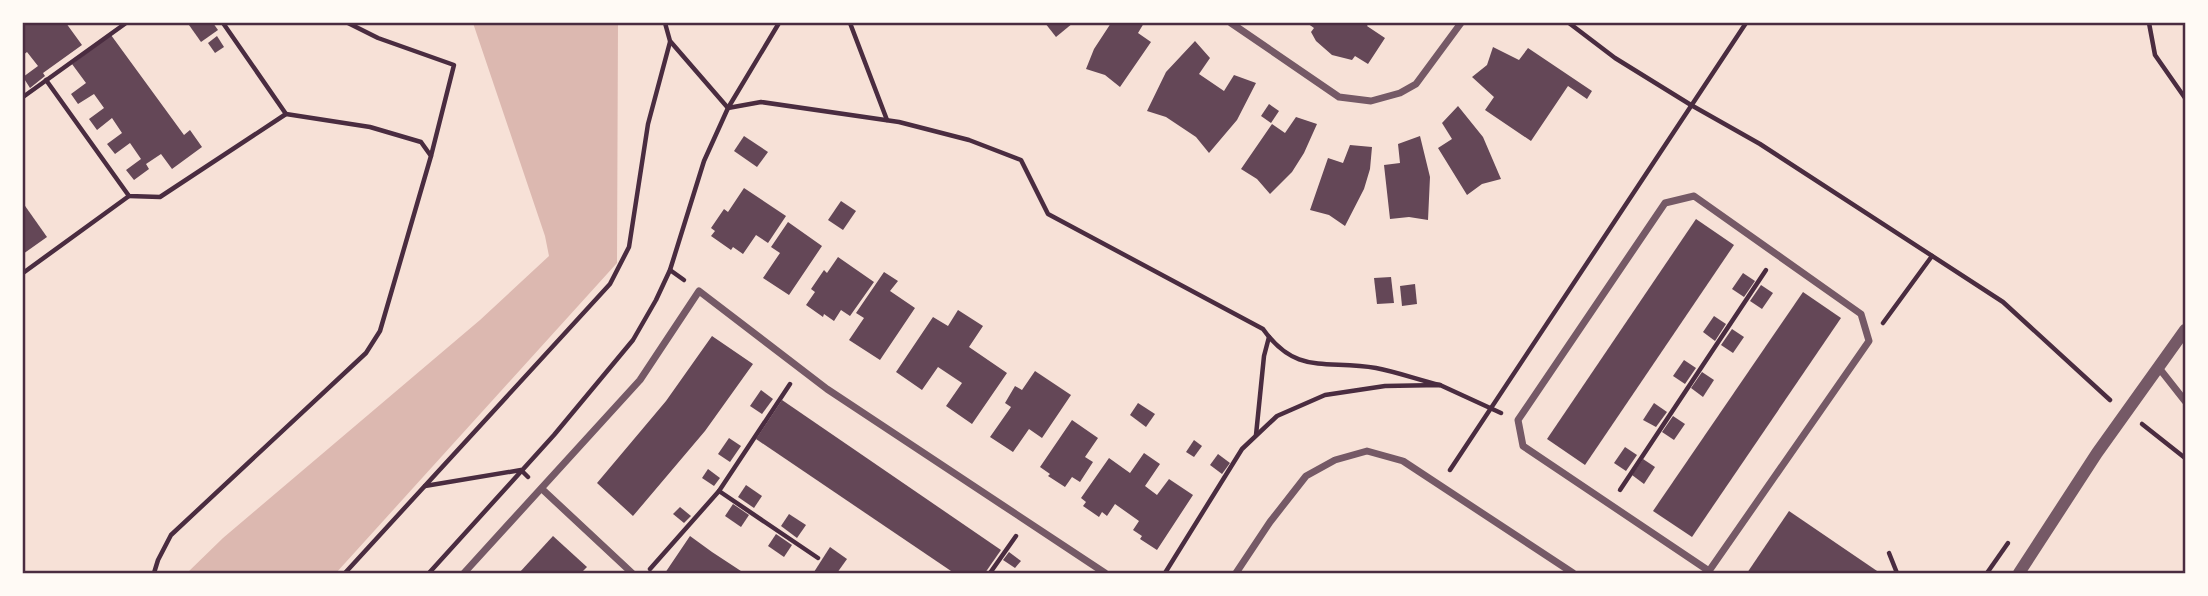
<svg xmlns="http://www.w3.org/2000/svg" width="2208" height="596" font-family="Jost,sans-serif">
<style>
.water{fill:#dcb8b0}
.building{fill:#644757}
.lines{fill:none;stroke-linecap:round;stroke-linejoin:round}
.path{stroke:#4a2c40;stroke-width:4.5}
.minor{stroke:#755966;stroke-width:7}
.tertiary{stroke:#755966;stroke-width:12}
.neatline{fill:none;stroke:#4a2c40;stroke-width:2.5}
</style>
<rect width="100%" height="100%" fill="#f7e1d7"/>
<polygon class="water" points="473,23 618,23 617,263 336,573 187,573 223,538 480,320 549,256 545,236"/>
<g class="building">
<polygon points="23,23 66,23 82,45 43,73 45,76 30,88 23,77 38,66 27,52 23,55"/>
<polygon points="193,23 213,23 218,30 201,42 189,25"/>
<polygon points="1045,23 1073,23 1056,37"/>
<polygon points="1111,23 1144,23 1138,33 1151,42 1120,87 1105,75 1086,69 1094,49"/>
<polygon points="1307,23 1369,23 1367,26 1385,38 1368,64 1355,56 1352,60 1332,55 1316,41 1311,32 1314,28"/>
<polygon points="111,35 184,135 190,130 202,147 172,169 161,154 146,164 149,169 134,180 126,170 141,159 130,143 115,154 107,144 122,133 112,118 97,130 89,119 104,108 94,94 78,104 71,94 86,83 72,64"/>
<polygon points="217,36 224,47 215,53 208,43"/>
<polygon points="1195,41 1210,58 1199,74 1224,91 1234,75 1256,83 1237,120 1209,153 1196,137 1166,117 1147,111 1166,72"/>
<polygon points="1493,47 1519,60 1528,48 1592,91 1587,99 1568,86 1531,141 1485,110 1494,97 1472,77 1487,65"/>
<polygon points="1269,104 1279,111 1271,123 1261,116"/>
<polygon points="1458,106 1483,137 1501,179 1482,184 1467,195 1438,148 1452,139 1442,123"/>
<polygon points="1296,117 1317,124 1304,153 1292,172 1270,194 1257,179 1241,169 1272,124 1285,133"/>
<polygon points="744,136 768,152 757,167 734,151"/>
<polygon points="1420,136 1430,177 1428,220 1409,217 1390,219 1384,165 1400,163 1398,144"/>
<polygon points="1350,145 1372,147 1370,169 1364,189 1345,226 1329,215 1310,210 1328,158 1343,163"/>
<polygon points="744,188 786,216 768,243 756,235 743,254 733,247 731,250 711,236 715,231 711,228 724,209 728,212"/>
<polygon points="841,201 856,211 843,230 828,220"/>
<polygon points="23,203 47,237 23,254"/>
<polygon points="1696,219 1734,245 1585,465 1547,439"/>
<polygon points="788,222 822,246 789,295 763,278 780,253 771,247"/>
<polygon points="838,257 874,282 850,316 841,310 834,321 824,314 823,317 806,305 815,292 811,289 824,270 827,273"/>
<polygon points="884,272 898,281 890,291 915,308 880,360 849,340 864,318 856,313"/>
<polygon points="1743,273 1755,281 1744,297 1732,289"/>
<polygon points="1391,277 1394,303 1377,304 1374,278"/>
<polygon points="1415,284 1417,304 1402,306 1400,286"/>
<polygon points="1761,285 1773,293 1762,309 1750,301"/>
<polygon points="1803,292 1841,318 1692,537 1653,511"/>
<polygon points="958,310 983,326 969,347 1007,373 972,424 946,406 962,383 938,367 922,390 896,372 933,317 948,326"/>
<polygon points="1714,316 1726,324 1715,341 1703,332"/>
<polygon points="1732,329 1744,337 1733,353 1721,345"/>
<polygon points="712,336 753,364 705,431 633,516 597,483 666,401"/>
<polygon points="1684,360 1696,368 1685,384 1673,376"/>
<polygon points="1035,371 1071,395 1042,438 1029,429 1013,452 990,437 1011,407 1005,403 1015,386 1022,390"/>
<polygon points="1702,372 1714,380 1703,397 1691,388"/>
<polygon points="761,390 773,399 762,414 750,406"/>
<polygon points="782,400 1001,550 985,573 954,573 756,439"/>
<polygon points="1138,403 1155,414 1146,427 1130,415"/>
<polygon points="1654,403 1667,412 1656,427 1643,420"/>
<polygon points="1673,416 1685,424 1674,440 1662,432"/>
<polygon points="1072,420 1098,438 1085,457 1093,462 1080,482 1072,477 1065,487 1048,476 1050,474 1040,467"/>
<polygon points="729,438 741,446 730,462 718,454"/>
<polygon points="1194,440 1202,446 1194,457 1186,452"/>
<polygon points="1625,447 1637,455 1626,471 1614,463"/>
<polygon points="1144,453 1160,464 1145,486 1157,495 1169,479 1193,495 1157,550 1140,539 1142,536 1133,530 1139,521 1115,504 1107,516 1102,512 1099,517 1083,506 1086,502 1081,498 1109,458 1130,473"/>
<polygon points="1218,454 1230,463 1222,474 1210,465"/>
<polygon points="1643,459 1655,467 1644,484 1632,475"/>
<polygon points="708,469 720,478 714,486 702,478"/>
<polygon points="746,485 762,496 754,508 738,497"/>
<polygon points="733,504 749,515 741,527 725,516"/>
<polygon points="680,507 691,516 684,523 673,514"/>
<polygon points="1789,511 1880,573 1747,573"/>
<polygon points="789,514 806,525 797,538 781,526"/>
<polygon points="776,534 792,545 784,557 768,546"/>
<polygon points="553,536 587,567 581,573 519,573"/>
<polygon points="690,536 712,552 744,573 665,573"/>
<polygon points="830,547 847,559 837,573 816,573 814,572"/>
<polygon points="1009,552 1021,561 1015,568 1003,560"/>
</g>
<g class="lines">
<g class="path">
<polyline points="223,23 286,114"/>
<polyline points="348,23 378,38 454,65 431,156"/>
<path d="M665 23 670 41 728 108 761 102 899 122 969 140 1021 160 1048 214 1263 329C1297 377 1328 359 1376 368 1397 372 1419 380 1440 385"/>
<polyline points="850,23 887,120"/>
<polyline points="1569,23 1615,58 1691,105 1760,144 2003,302 2110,400"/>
<polyline points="2149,23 2155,55 2185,98"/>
<polyline points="46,80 129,196 160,197 286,114 370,127 421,142 431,156 380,331 366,353 171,535 158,560 154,573"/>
<polyline points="23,97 126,23"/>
<polyline points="670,270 684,280"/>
<polyline points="23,273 129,196"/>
<polyline points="1883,323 1932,256"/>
<polyline points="2142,424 2185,458"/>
<polyline points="1256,435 1264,356 1269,337"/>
<polyline points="1450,470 1746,23"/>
<polyline points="425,486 521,470 528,477"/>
<polyline points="1620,490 1766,270"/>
<polyline points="719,491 818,558"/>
<polyline points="1889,553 1897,573"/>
<polyline points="650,569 719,491 790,384"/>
<polyline points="345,573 610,284 629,247 648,124 670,42"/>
<polyline points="429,573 554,435 633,340 656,300 670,270 704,161 728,108 779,23"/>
<polyline points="990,573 1016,536"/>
<polyline points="1165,573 1242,449 1277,416 1325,395 1385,386 1440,385 1501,413"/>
<polyline points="1987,573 2008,543"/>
</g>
<g class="minor">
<polyline points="1231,23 1339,97 1371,101 1400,93 1416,84 1461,23"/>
<polyline points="2159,368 2185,401"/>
<polyline points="542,489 632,573"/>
<polyline points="464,573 640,380 699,291 827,389 1105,573"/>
<polyline points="1236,573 1270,522 1306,476 1335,460 1367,451 1403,461 1573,573"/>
<polyline points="1707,573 1709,571 1869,341 1861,314 1694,196 1665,203 1518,420 1523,446 1709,571"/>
</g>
<polyline class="tertiary" points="2019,573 2097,453 2185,330"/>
</g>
<rect width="2208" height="596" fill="none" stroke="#fffaf5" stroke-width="49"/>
<rect x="24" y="24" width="2160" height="548" class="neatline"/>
</svg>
